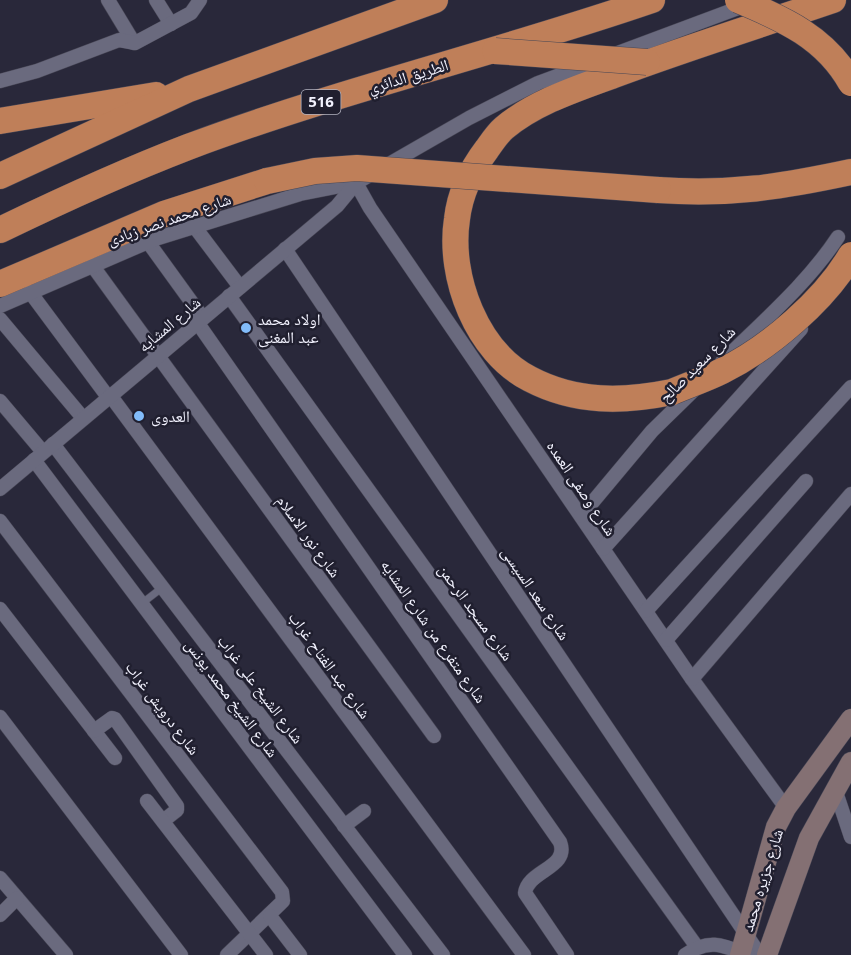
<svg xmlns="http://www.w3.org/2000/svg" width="851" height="955" font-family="'Noto Sans','Noto Naskh Arabic',sans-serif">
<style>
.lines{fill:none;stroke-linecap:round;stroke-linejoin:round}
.service-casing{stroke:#484756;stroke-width:8}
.minor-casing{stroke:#484756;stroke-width:15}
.secondary-casing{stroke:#484756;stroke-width:21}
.motorway-casing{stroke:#484756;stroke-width:27}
.service{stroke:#6a6a7e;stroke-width:7}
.minor{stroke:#6a6a7e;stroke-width:14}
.secondary{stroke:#847073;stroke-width:20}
.motorway{stroke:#bf7f59;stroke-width:26}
.motorway-bridge-casing{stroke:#484756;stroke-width:27;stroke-linecap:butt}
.motorway-bridge{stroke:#bf7f59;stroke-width:26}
.poi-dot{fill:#82bcfa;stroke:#201f2f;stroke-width:2}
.labels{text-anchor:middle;stroke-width:5;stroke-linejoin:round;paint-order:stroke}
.shield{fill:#201f2f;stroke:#b3b3c0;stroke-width:1.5}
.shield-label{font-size:15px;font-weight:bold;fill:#f2f2fe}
.street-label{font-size:16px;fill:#f2f2fe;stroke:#201f2f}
.poi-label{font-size:16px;fill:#f2f2fe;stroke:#201f2f;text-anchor:start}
</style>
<rect width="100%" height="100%" fill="#29283a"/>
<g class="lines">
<g class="service-casing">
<polyline id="service" points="141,604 163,587"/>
</g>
<g class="minor-casing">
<g id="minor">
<polyline points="108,0 134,43"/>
<polyline points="156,0 171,24"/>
<polyline points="615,54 749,4"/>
<polyline points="0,81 37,71 119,40 135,43 191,13 200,0"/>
<polyline points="356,183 370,208 692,679 786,808"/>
<polyline points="194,226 240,287"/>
<polyline points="148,242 203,318"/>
<polyline points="285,249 760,955"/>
<polyline points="92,265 434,736"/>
<polyline points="30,292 108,397"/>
<polyline points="229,296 697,947"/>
<polyline points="0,306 155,239 300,194 356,183 469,118 538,83 592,63"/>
<polyline points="0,319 83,418"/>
<path d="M197 322 560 842C570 868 528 870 525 893L567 955"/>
<path d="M722 362C762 322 807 284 838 237"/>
<polyline points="110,395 524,955"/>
<polyline points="0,401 43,452"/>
<polyline points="53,444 443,955"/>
<polyline points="34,460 405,955"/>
<polyline points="0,489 337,206 356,183"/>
<polyline points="581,516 652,431 694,390"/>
<polyline points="0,521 282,892 283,901 280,904 227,955"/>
<polyline points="603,549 801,329"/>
<polyline points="0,609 115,758"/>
<polyline points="646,611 851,387"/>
<polyline points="666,640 806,481"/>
<polyline points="692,679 851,494"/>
<polyline points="0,717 181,955"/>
<polyline points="94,731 112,718 115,719 177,806 177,810 163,821"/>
<polyline points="835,789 851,837"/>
<polyline points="147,801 266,955"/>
<polyline points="344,826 364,811"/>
<polyline points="0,878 66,955"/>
<polyline points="0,915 17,898"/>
<polyline points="270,916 300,955"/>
<path d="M685 955C709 938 723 945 748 955"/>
</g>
</g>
<g class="secondary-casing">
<g id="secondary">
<polyline points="740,955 776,827 786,808 851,719"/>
<polyline points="767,955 809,838 851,762"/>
</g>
</g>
<g class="motorway-casing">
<g id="motorway">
<polyline points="0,121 156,95"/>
<polyline points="0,176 189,89 435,0"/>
<path d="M658 190C730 195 781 187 851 172"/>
<path d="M0 230C62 200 123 172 188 147 340 90 498 53 652 0"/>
<polyline points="0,284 164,214 267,181"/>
<path d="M672 392C623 402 576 403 530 379 477 352 448 277 457 219 460 193 471 170 487 149 492 142 497 134 504 128 535 102 576 89 614 75 686 48 760 25 833 0"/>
</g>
</g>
<use href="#service" class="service"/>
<use href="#minor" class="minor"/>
<use href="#secondary" class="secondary"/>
<use href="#motorway" class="motorway"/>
<g class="motorway-bridge-casing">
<g id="motorway-bridge">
<path d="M738 0C784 19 826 38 851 83"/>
<polyline points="495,51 647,62"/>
<polyline points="267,181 315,171 357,168 658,190"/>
<path d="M672 392C688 385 706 379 722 371 769 348 825 300 851 255"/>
</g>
</g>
<use href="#motorway-bridge" class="motorway-bridge"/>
</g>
<g class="poi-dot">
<circle cx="246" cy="328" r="6"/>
<circle cx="139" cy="416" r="6"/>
</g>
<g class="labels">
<rect class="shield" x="301.5" y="90" width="39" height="24" rx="4.5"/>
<g class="shield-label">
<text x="321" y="107">516</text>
</g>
<g class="street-label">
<text transform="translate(408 76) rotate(-17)" y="6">الطريق الدائري</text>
<text transform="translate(169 219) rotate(-19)" y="6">شارع محمد نصر زبادى</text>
<text transform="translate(169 324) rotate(-40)" y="6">شارع المشايه</text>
<text transform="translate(697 364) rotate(-45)" y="6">شارع سعيد صالح</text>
<text transform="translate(582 488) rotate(56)" y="6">شارع وصفى العمده</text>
<text transform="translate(309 536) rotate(54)" y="6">شارع نور الاسلام</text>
<text transform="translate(536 593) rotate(56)" y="6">شارع سعد السيسى</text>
<text transform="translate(476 612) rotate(54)" y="6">شارع مسجد الرحمن</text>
<text transform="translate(434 631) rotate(55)" y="6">شارع متفرع من شارع المشايه</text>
<text transform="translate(330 665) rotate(54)" y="6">شارع عبد الفتاح غراب</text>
<text transform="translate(261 689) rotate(53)" y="6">شارع الشيخ على غراب</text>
<text transform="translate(232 698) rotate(53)" y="6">شارع الشيخ محمد يونس</text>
<text transform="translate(163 708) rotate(53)" y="6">شارع درويش غراب</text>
<text transform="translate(762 880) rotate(-73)" y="6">شارع جزيره محمد</text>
</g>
<g class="poi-label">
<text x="258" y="325">اولاد محمد<tspan x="258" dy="18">عبد المغنى</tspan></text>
<text x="151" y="422">العدوى</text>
</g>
</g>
</svg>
